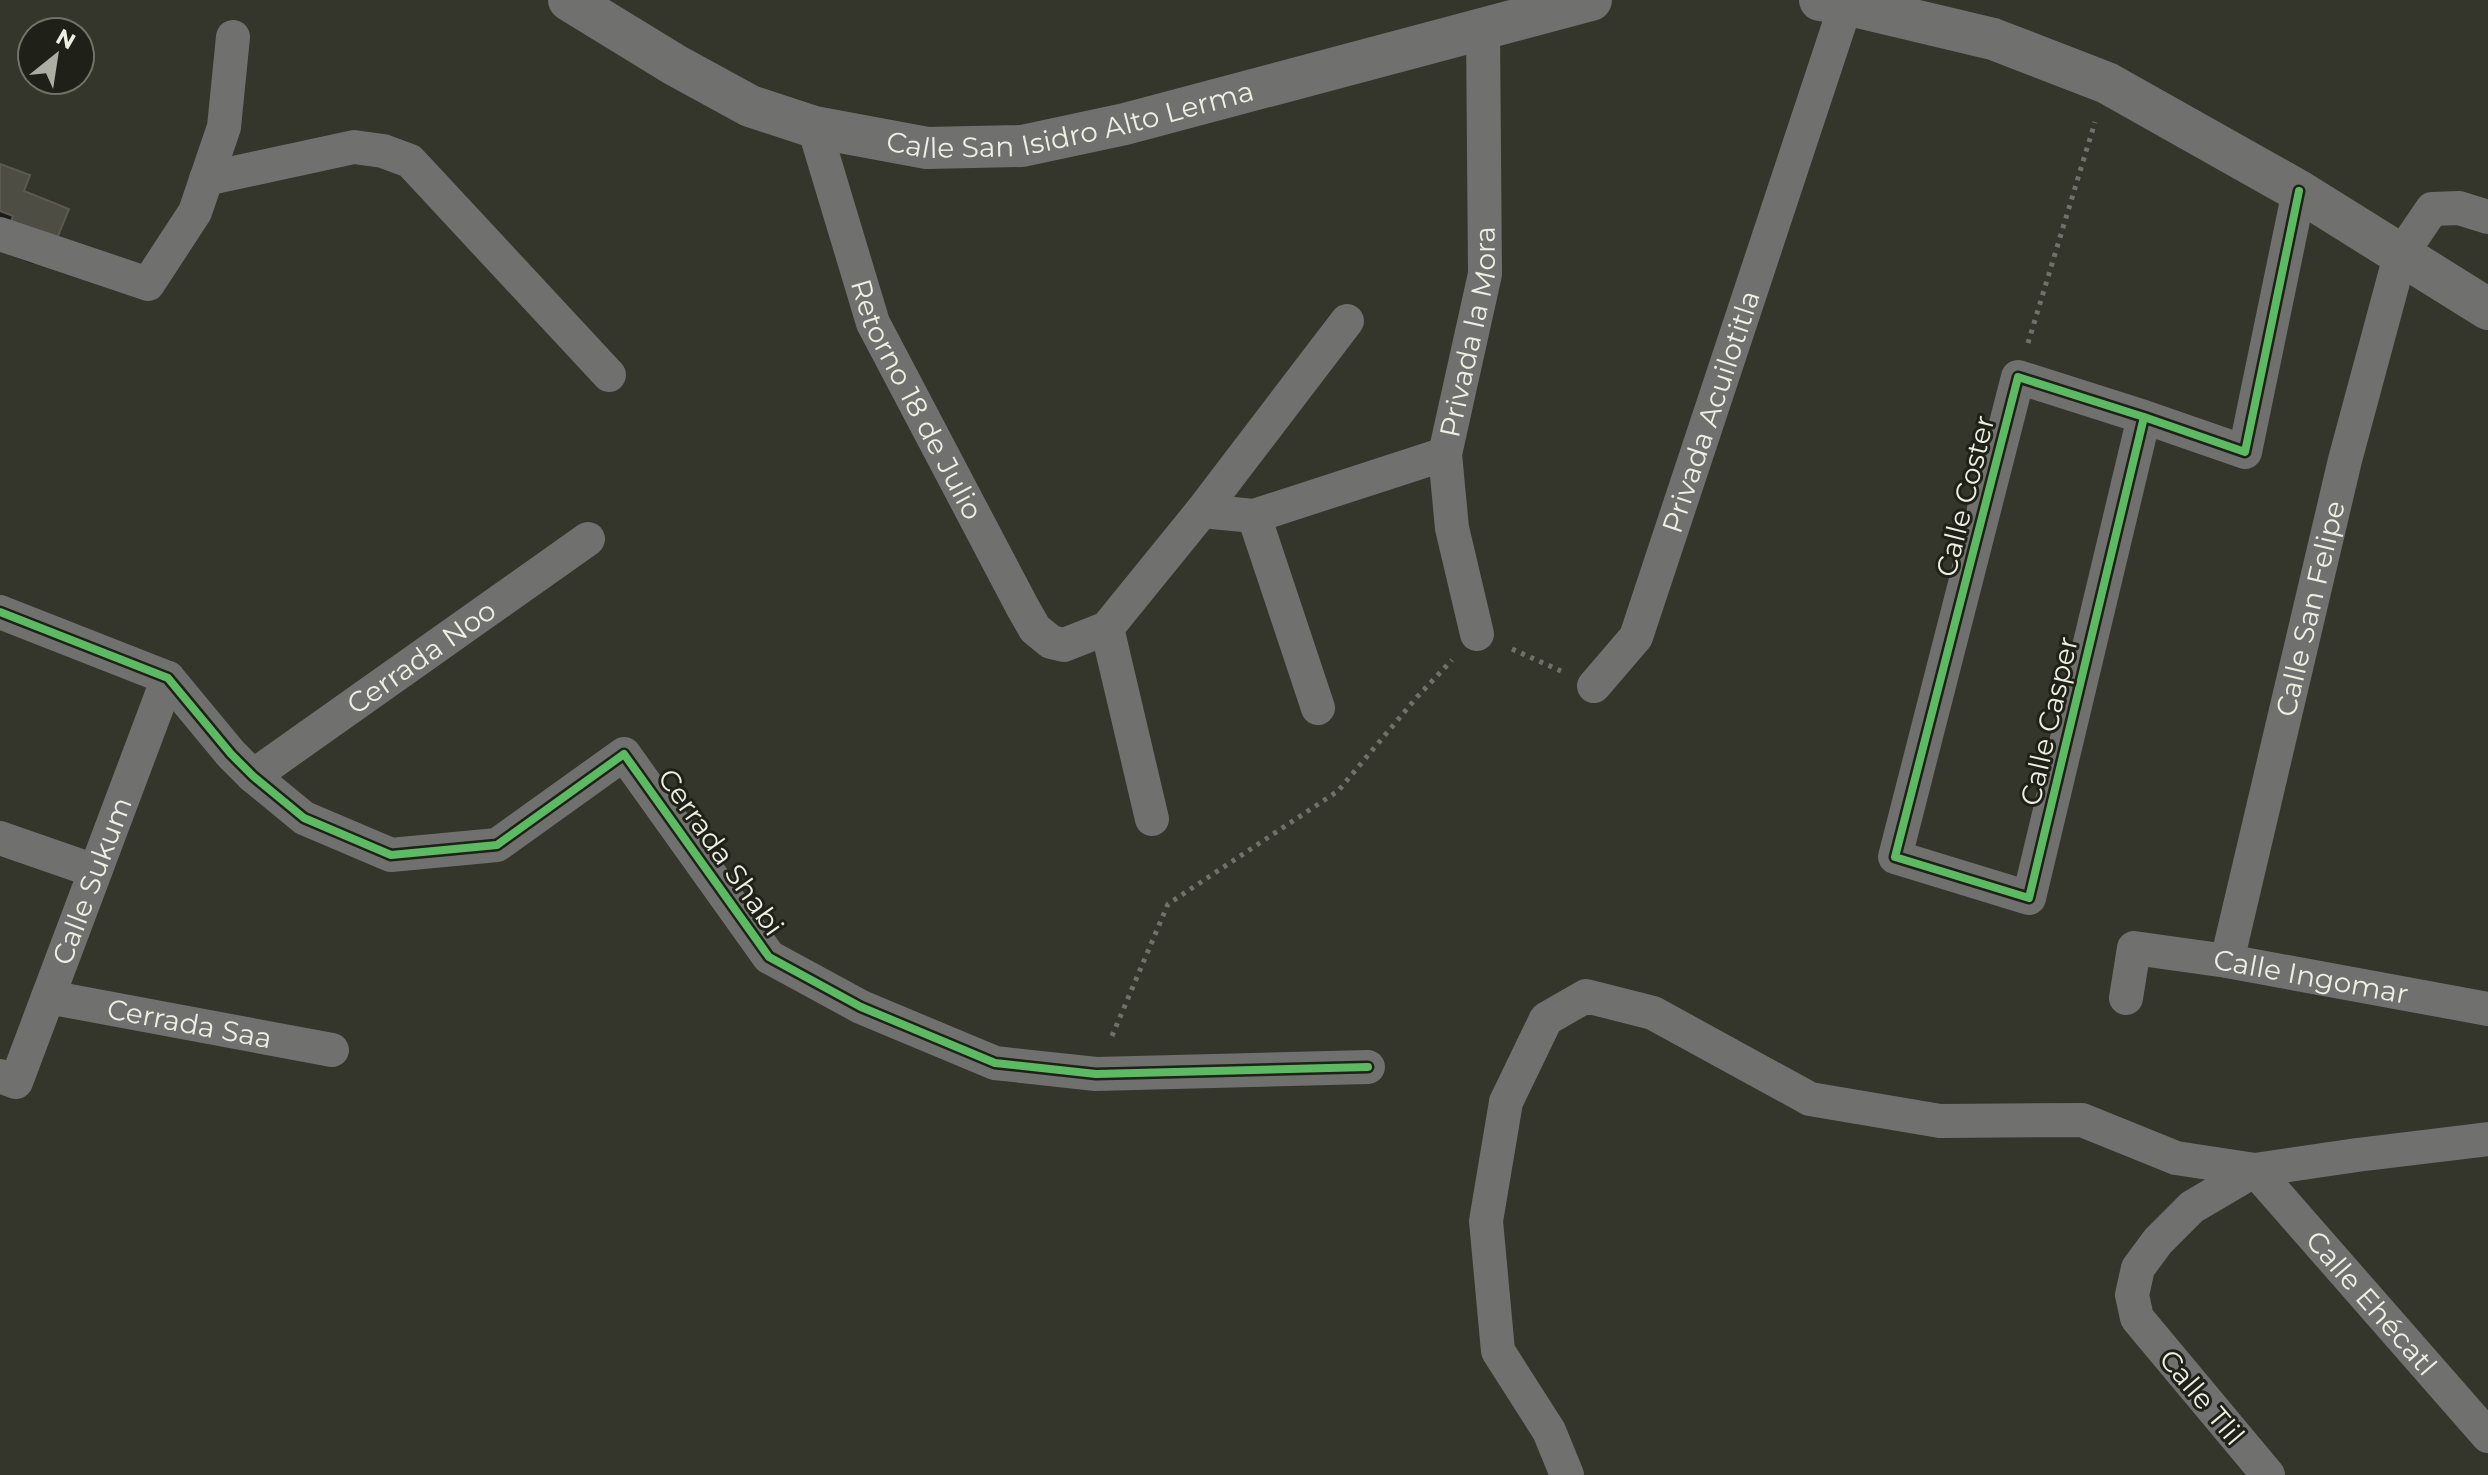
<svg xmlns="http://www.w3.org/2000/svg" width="2488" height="1475" font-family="Montserrat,sans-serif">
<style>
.shadow{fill:#0007}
.building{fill:#4e4d44;stroke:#5b5a52;stroke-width:2}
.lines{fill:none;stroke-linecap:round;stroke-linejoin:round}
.path{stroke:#70716c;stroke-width:5;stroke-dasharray:4 6;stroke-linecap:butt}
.minor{stroke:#70716e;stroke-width:34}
.tertiary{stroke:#70716e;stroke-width:42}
.cycleway-casing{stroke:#1f2017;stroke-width:13}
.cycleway{stroke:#5cba63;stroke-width:8}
.labels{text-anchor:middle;stroke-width:6;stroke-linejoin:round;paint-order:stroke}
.street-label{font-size:28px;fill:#edefe3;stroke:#1f2017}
</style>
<rect width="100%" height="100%" fill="#34352b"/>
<polygon class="shadow" points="0,166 21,192 53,245 33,264 0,251"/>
<polygon class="building" points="0,164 30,175 24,191 69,209 54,246 9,227 13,216 0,211"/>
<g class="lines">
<g class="path">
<polyline points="2028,343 2095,122"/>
<polyline points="1512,649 1561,671"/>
<polyline points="1112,1036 1168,904 1338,791 1417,697 1452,660"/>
</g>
<g class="minor">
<path id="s1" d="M814 127 873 323 1023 608 1035 629 1051 642 1064 645 1107 628 1202 511 1347 321"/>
<polyline points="206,179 354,147 383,151 410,161 609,375"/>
<polyline points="0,234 148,284 195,212 224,127 233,37"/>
<polyline points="2144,417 2029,898 1895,857 2018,377 2144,417 2245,452 2299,191"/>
<polyline points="1202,511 1254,516 1445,454"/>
<polyline points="1254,516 1318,708"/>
<polyline points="0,612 168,678 231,754 253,776 304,818 391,855 497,845 624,754 769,957 861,1007 995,1063 1096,1074 1368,1067"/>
<polyline points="1107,628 1152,819"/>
<path id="s2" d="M1477 634 1452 528 1445 454 1485 274 1483 28"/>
<path id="s3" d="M1594 686 1636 637 1846 4"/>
<path id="s4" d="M253 776 588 539"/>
<polyline points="0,838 95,871"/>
<path id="s5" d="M2227 961 2345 460 2400 256 2432 209 2459 208 2488 217"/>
<path id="s6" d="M48 997 332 1050"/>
<path id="s7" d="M2126 998 2134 948 2227 961 2488 1009"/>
<path id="s8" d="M0 1076 16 1082 168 678"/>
<path id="s9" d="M1567 1475 1549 1431 1498 1351 1486 1221 1506 1102 1546 1019 1586 996 1653 1013 1810 1099 1940 1121 2082 1120 2176 1158 2255 1170 2488 1436"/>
<polyline points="2268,1475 2137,1318 2132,1295 2138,1268 2158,1241 2192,1207 2255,1170 2357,1155 2488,1139"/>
</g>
<g class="tertiary">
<path id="s10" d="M569 0 675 65 750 106 814 127 927 148 1022 146 1125 124 1591 0"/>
<polyline points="1820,0 1846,4 1993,39 2107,83 2299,191 2488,309"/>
</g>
<g class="cycleway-casing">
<g id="cycleway">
<polyline points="2144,417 2029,898 1895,857 2018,377 2144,417 2245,452 2299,191"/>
<polyline points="0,612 168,678 231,754 253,776 304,818 391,855 497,845 624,754 769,957 861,1007 995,1063 1096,1074 1368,1067"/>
</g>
</g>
<use href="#cycleway" class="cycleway"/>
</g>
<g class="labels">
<g class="street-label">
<text dy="10" stroke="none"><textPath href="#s10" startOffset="538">Calle San Isidro Alto Lerma</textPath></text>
<text dy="10" stroke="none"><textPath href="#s2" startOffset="308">Privada la Mora</textPath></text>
<text dy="10" stroke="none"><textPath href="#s1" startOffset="292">Retorno 18 de Julio</textPath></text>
<text dy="10" stroke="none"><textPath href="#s3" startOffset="302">Privada Acuilotitla</textPath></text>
<text transform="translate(1965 496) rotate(-76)" y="10">Calle Coster</text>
<text dy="10" stroke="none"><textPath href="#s5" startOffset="362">Calle San Felipe</textPath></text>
<text dy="10" stroke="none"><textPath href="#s4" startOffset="206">Cerrada Noo</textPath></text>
<text transform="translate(2049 721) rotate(-77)" y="10">Calle Casper</text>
<text transform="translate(721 852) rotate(55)" y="10">Cerrada Shabi</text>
<text dy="10" stroke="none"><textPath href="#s8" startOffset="232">Calle Sukum</textPath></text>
<text dy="10" stroke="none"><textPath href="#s7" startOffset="230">Calle Ingomar</textPath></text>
<text dy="10" stroke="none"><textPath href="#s6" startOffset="144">Cerrada Saa</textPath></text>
<text dy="10" stroke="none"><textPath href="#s9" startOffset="1412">Calle Ehécatl</textPath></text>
<text transform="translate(2202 1397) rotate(50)" y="10">Calle Tlil</text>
</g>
</g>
<g transform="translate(56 56) rotate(30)"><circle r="38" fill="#1f2017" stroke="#717369" stroke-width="2"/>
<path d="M0-6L14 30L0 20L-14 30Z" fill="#acaea3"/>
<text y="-12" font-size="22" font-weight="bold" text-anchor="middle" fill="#edefe3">N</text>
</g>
</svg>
